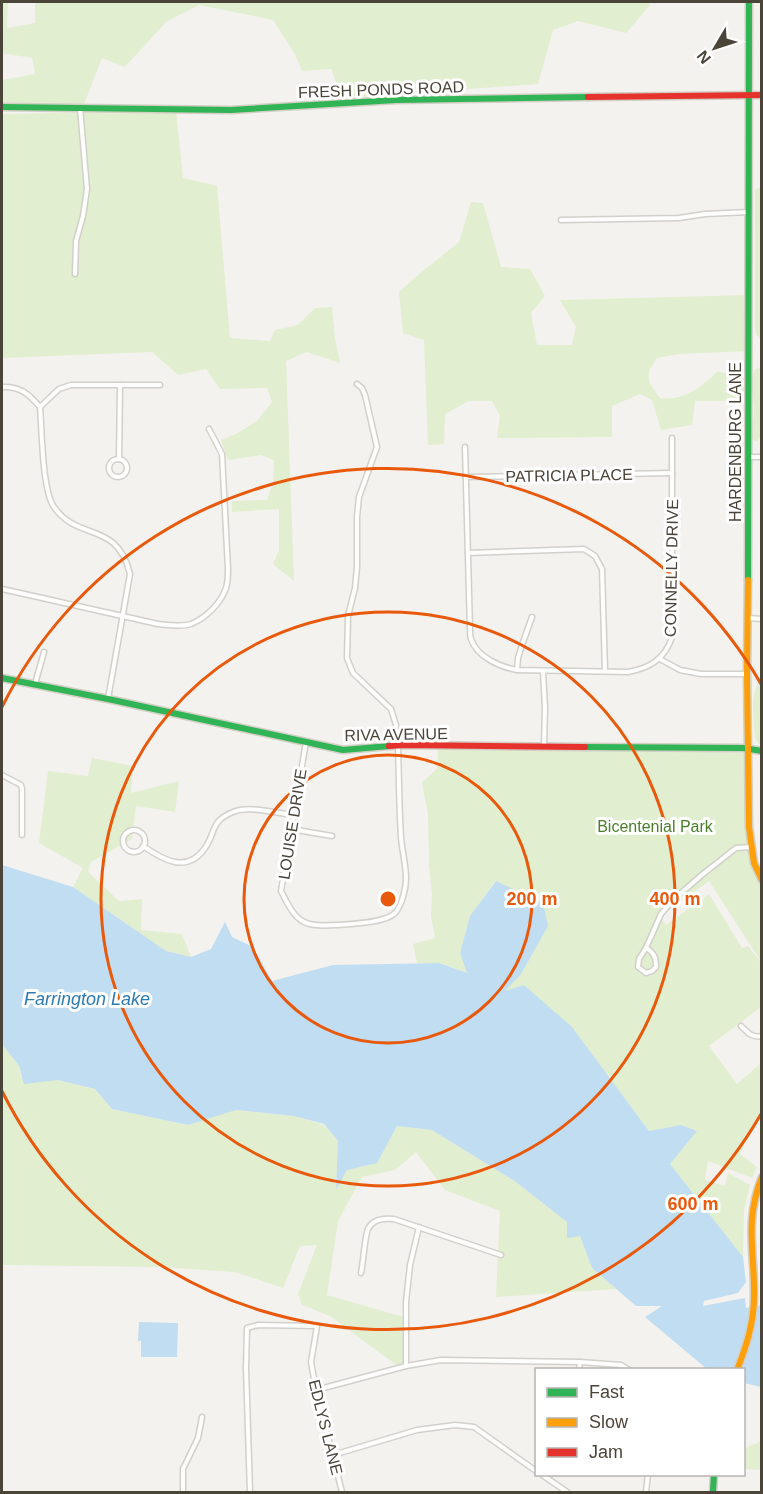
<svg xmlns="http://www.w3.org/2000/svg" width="763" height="1494" font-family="Helvetica,sans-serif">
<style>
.green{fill:#e1eecf;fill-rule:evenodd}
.water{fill:#c0ddf1}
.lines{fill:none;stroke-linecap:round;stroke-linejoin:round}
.street-casing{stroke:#d2d0cb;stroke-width:7}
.fast-casing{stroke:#d3cfc5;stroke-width:9}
.slow-casing{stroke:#d3cfc5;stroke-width:9}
.jam-casing{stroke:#d3cfc5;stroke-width:9}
.street{stroke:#fdfdfc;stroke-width:4}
.fast{stroke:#30b455;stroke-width:6}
.slow{stroke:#ff9f0a;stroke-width:6}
.jam{stroke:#e5322d;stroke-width:6}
.ring{fill:none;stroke:#e8590c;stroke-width:3}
.labels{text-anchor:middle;stroke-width:6;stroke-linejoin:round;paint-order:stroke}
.street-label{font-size:16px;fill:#4b4439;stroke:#fff}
.park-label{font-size:16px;fill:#4a7f2a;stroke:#fff}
.water-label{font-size:18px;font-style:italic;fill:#2e7ab2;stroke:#fff}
.centre{fill:#e8590c;stroke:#fff;stroke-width:3}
.ring-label{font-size:18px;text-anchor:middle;font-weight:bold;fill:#e8590c;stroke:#fff;stroke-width:6;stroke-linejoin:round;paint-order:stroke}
</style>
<rect width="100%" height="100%" fill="#f4f2ee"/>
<g class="green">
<polygon points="2,2 8,2 7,28 35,23 35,2 648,2 650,5 626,33 578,21 553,30 538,84 342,98 331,69 302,71 295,54 273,20 199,5 166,22 125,67 102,58 84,104 2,108 2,80 35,74 32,58 2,53"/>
<polygon points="176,111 183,178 217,186 230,338 270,341 275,330 298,325 315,308 332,307 335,339 340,363 307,352 286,361 294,581 273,564 279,550 279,509 232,512 232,501 267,500 273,483 274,460 261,455 228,460 221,440 236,434 257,421 272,402 267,388 220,389 206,369 178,375 152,352 2,358 2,114"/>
<polygon points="761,187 762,187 761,340 756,334 755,330 755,190"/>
<path d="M471 202 483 203 501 267 530 269 545 296 531 313 537 345H572L576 327 560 300 749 295V351L679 354 657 358C644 376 647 381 660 398 685 401 699 388 717 372L749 375V401H695L692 425 661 430 652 400 640 394 612 406V437L497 438 500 416 492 401H469L445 414 444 444 428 445 424 340 403 333 399 292 418 275 459 242Z"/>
<path d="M760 368H762V436L756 442 753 440 752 435C752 427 754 418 754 410 754 396 750 382 755 369Z"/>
<path d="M761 678V746L757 742 755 737C754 718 749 695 761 678Z"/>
<path d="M544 745 743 753 751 862 761 882V1007L709 1046 737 1084 761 1063V1112L740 1154 757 1167 752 1178 708 1161 705 1180 725 1186 728 1173 750 1185 744 1211 743 1257 670 1164 696 1131 681 1125 649 1131 572 1027 504 992 495 881 470 917 460 953 468 973 439 963H417L413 944 435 938 431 916 432 895 429 865 428 815 422 782 437 769 438 749ZM709 881 760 960V961L748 946 742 948 709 894 666 925 660 917Z"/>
<polygon points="92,758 133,766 131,793 179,781 175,812 136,806 132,839 91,862 88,872 119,901 142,899 141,930 182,934 191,957 166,951 73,887 83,868 39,843 48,771 88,776"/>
<polygon points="2,1044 19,1066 21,1077 58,1080 95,1089 112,1109 188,1125 235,1110 294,1116 324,1125 338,1141 336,1188 346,1170 377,1162 397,1126 432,1130 516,1182 567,1222 580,1236 592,1268 616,1289 496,1297 500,1211 445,1190 416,1152 395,1170 362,1177 338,1221 327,1295 407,1318 406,1365 399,1367 330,1316 302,1305 298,1294 317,1245 300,1246 283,1288 235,1272 159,1267 2,1265"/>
<polygon points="761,1441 761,1470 744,1469 744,1449"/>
</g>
<g class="water">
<polygon points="2,865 73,887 166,951 191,957 211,949 225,922 232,937 253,947 272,981 333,965 439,963 467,973 460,953 470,916 496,881 543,903 548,926 521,974 505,991 524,985 572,1027 649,1131 681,1125 697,1131 670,1164 743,1257 746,1282 738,1293 704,1301 703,1306 745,1298 746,1308 759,1306 761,1302 761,1387 744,1383 744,1370 707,1369 645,1317 662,1306 636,1306 592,1268 580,1236 567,1238 567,1222 516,1182 432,1130 397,1126 377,1163 347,1170 336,1189 338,1141 324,1124 294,1116 236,1110 188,1125 112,1109 95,1089 58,1080 24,1084 19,1066 2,1044"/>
<polygon points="139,1322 178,1323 177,1357 141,1357 141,1341 138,1341"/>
</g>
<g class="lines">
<g class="street-casing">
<g id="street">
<polyline points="561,220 679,218 705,214 749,212"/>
<polyline points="75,274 76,241 83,216 87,189 80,108"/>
<polyline points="357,384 362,388 365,395 377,447 359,497 357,517 357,567 355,588 348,616 347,658 353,673 391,709 396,725 394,746"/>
<path d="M2 387C20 386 29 394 40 407"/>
<path d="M40 407C42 430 42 490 54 507 78 542 117 520 130 574L108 699"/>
<polyline points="40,407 59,389 71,385 160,385"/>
<path d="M465 447 470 630C470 633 470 636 471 639 477 657 500 667 517 670L628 672C650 668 665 659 672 637V438"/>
<polyline points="749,457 762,457"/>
<polyline points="119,459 120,385"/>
<circle cx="118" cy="468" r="9"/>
<polyline points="466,477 672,473"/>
<polyline points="468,553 584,549 595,556 602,569 605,671"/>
<path d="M2 589 158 624C168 625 181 627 191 624 206 618 221 603 226 588 228 582 228 575 228 569L222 454 209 429"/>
<polyline points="748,618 762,619"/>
<polyline points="660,659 680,670 701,674 747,674"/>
<polyline points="517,670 518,658 522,645 532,617"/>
<polyline points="543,671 545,708 544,746"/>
<polyline points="35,684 44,652"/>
<path d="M306 742 281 891C297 923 302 927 337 925 352 924 385 923 395 913 402 905 406 889 406 878 406 865 402 851 401 837 399 807 399 776 398 746"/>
<polyline points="2,775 21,785 22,789 22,835"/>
<polyline points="291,829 332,836"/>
<circle cx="134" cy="841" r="11"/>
<path d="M143 846C163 860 187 874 205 848 216 833 210 821 233 812 248 805 277 813 293 815"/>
<polyline points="646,948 661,914 673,900 703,874 736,848 751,847"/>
<path d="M646 948C654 952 656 958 656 967L652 971 646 973 638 967 639 959Z"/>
<path d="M741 1026C748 1033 752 1038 762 1036"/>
<path d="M361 1273C363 1264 365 1235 368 1229 373 1218 385 1218 394 1219L501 1255"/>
<polyline points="406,1366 406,1302 410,1265 419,1227"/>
<polyline points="579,1370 580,1362"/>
<polyline points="316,1390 406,1366 441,1360 580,1362 621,1365 629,1370"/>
<polyline points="333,1455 417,1430 455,1425 474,1427 536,1471"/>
<polyline points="541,1474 567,1492"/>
<polyline points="183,1492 183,1469 198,1438 202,1417"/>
<polyline points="250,1492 246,1368 247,1328 258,1325 317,1326 311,1362 316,1390 342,1492"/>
<polyline points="646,1492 648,1474"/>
</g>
</g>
<g class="fast-casing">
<g id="fast">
<polyline points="2,107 231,110 396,100 588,97"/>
<polyline points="748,580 749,2"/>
<polyline points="2,678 108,699 343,750 389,746"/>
<polyline points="585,747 743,748 762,751"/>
<polyline points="713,1492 714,1474"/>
</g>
</g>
<g class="slow-casing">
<g id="slow">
<polyline points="748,580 747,674 749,827 754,863 762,880"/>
<path d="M737 1370C746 1347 754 1323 754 1297 755 1253 744 1221 762 1177"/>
</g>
</g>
<g class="jam-casing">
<g id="jam">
<polyline points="588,97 762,95"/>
<polyline points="389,746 407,745 585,747"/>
</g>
</g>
<use href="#street" class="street"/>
<use href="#fast" class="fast"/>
<use href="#slow" class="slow"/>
<use href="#jam" class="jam"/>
</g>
<g class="ring">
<circle cx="388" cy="899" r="144"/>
<circle cx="388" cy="899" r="287"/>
<path d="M761 1114A431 431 0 0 1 2 1091M2 707A431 431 0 0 1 761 684"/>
</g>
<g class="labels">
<g class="street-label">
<text transform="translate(381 89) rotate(-2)" y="6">FRESH PONDS ROAD</text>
<text transform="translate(735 442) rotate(-90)" y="6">HARDENBURG LANE</text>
<text transform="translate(569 475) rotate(-1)" y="6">PATRICIA PLACE</text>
<text transform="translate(671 568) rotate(-89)" y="6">CONNELLY DRIVE</text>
<text transform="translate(396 734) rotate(-1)" y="6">RIVA AVENUE</text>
<text transform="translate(292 824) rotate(-81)" y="6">LOUISE DRIVE</text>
<text transform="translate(326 1427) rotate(76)" y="6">EDLYS LANE</text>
</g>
<g class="park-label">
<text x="655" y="832">Bicentenial Park</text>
</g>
<g class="water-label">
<text x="87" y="1005">Farrington Lake</text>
</g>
</g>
<circle cx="388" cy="899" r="9" class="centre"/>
<g class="ring-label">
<text x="532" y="905">200 m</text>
<text x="675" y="905">400 m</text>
<text x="693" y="1210">600 m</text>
</g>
<rect width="763" height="1494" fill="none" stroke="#4b4439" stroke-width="6"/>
<rect x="535" y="1368" width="210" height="108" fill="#ffffff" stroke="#b7b4b0" stroke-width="1.5"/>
<rect x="547" y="1388" width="30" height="9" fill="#30b455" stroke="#b7b4b0" stroke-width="1.5"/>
<text x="589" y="1398" font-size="18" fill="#4b4439">Fast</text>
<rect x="547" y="1418" width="30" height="9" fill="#ff9f0a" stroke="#b7b4b0" stroke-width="1.5"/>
<text x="589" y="1428" font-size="18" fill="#4b4439">Slow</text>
<rect x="547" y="1448" width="30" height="9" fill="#e5322d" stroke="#b7b4b0" stroke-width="1.5"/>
<text x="589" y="1458" font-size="18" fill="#4b4439">Jam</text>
<g transform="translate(715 48) rotate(231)" stroke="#ffffff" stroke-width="4.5" paint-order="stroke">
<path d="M0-4.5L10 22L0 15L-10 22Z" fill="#4b4439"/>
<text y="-9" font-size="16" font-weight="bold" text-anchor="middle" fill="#4b4439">N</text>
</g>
</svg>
